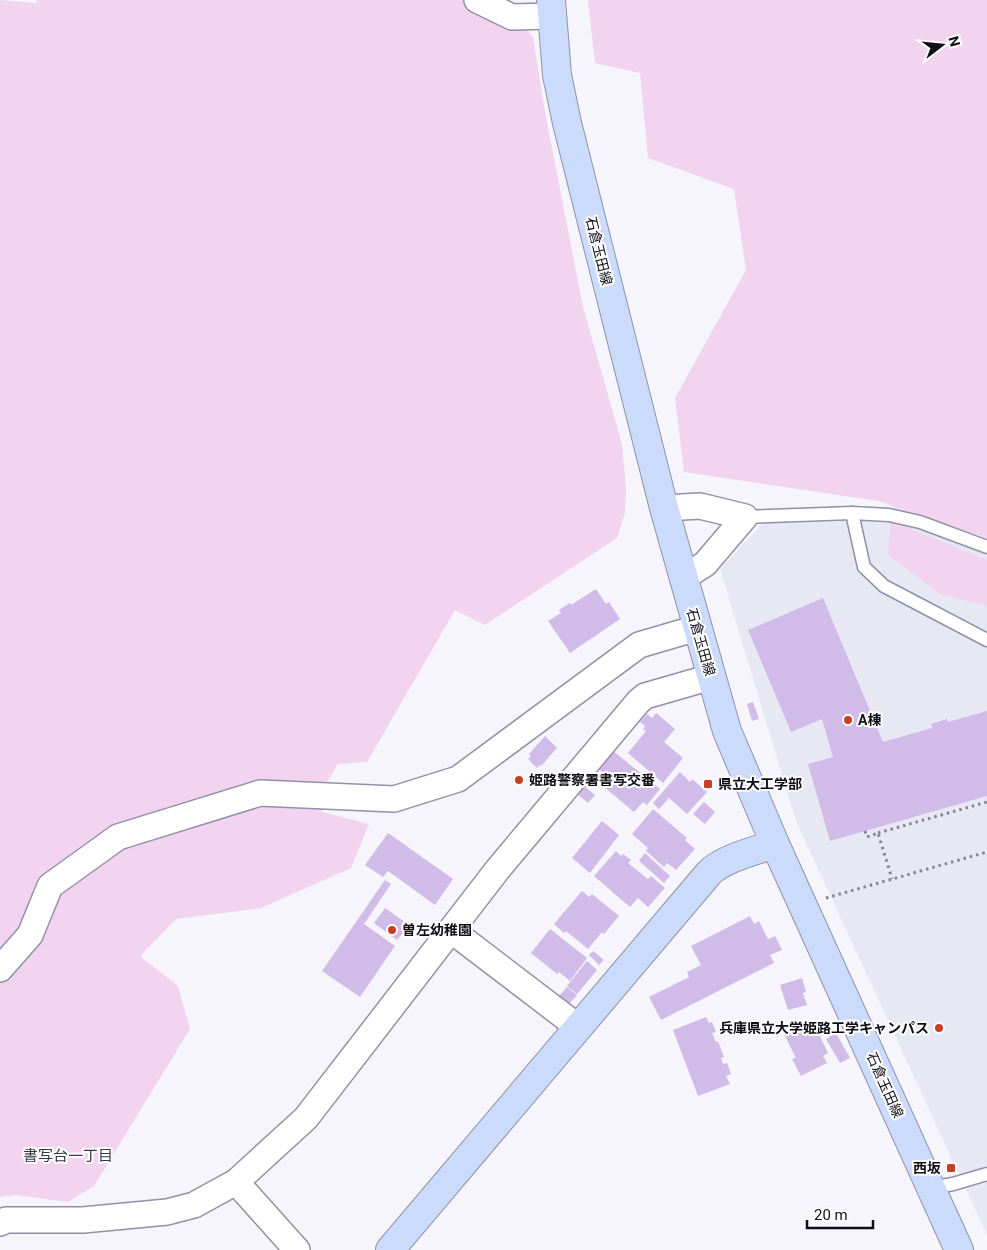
<svg xmlns="http://www.w3.org/2000/svg" width="987" height="1250" font-family="Roboto,'Noto Sans JP',sans-serif">
<style>
.built{fill:#e7e8f4}
.green{fill:#f2d3f0}
.building{fill:#d1bce9}
.lines{fill:none;stroke-linecap:round;stroke-linejoin:round}
.lane-casing{stroke:#9191a9;stroke-width:15}
.street-casing{stroke:#9191a9;stroke-width:28}
.secondary-casing{stroke:#9191a9;stroke-width:30}
.path{stroke:#86858d;stroke-width:3;stroke-dasharray:2.5 4;stroke-linecap:butt}
.lane{stroke:#fff;stroke-width:12}
.street{stroke:#fff;stroke-width:25}
.secondary{stroke:#cbdbfc;stroke-width:28}
.poi-dot{fill:#ca3e25;stroke:#fff;stroke-width:2}
.labels{text-anchor:middle;stroke-width:4;stroke-linejoin:round;paint-order:stroke}
.street-label{font-size:14px;fill:#0f0e17;stroke:#fff}
.poi-label{font-size:14px;font-weight:bold;fill:#0f0e17;stroke:#fff;text-anchor:start}
.neighbourhood-label{font-size:15px;fill:#353549;stroke:#fff}
</style>
<rect width="100%" height="100%" fill="#f5f5fb"/>
<polygon class="built" points="907,506 987,547 987,1235 796,821 720,569 774,511"/>
<g class="green">
<polygon points="0,0 36,3 37,0 493,0 508,9 533,37 545,112 583,307 622,444 626,488 625,513 617,538 485,625 455,610 367,762 338,764 327,782 322,812 369,824 351,868 261,908 176,919 140,956 178,986 190,1029 94,1186 68,1202 16,1195 0,1197"/>
<polygon points="588,0 987,0 987,538 878,501 684,472 675,398 746,270 734,189 648,158 640,73 595,63"/>
<polygon points="891,521 987,560 987,606 940,594 888,555"/>
</g>
<g class="building">
<polygon points="596,589 606,604 609,602 620,619 570,653 548,621 561,613 559,610 570,603 571,605"/>
<polygon points="823,598 883,742 932,728 931,724 947,719 948,722 987,711 987,796 830,841 808,764 833,757 822,719 791,732 748,630"/>
<polygon points="753,702 759,719 752,721 747,704"/>
<polygon points="656,713 675,729 664,742 683,758 663,783 628,753 646,731 643,729 645,726 640,722 647,714 652,718"/>
<polygon points="545,736 557,748 541,766 540,765 537,768 528,759 531,756 529,754"/>
<polygon points="612,750 660,789 647,805 643,802 634,812 603,786 606,782 600,777 604,773 597,768"/>
<polygon points="680,772 690,782 692,779 707,792 687,814 669,798 659,809 653,803"/>
<polygon points="583,785 595,795 588,803 576,793"/>
<polygon points="704,802 715,812 705,824 693,814"/>
<polygon points="653,809 687,838 685,840 695,849 676,870 667,863 664,867 646,851 648,848 632,834"/>
<polygon points="602,821 619,835 590,873 572,858"/>
<polygon points="388,833 453,879 435,905 388,871 383,877 365,865"/>
<polygon points="616,851 621,856 623,854 631,860 628,863 648,879 651,876 665,888 648,907 638,898 630,907 594,876"/>
<polygon points="645,853 670,876 664,883 639,861"/>
<polygon points="385,880 391,884 364,924 395,946 360,997 322,971"/>
<polygon points="582,891 589,897 592,894 619,916 604,934 602,932 588,949 566,931 564,933 554,924"/>
<polygon points="385,908 409,925 397,940 374,923"/>
<polygon points="750,916 754,924 759,921 768,939 775,936 782,950 770,955 774,963 661,1020 649,997 689,977 687,972 701,965 691,946"/>
<polygon points="550,929 587,958 570,981 559,972 557,974 531,953"/>
<polygon points="593,951 604,960 599,965 589,955"/>
<polygon points="587,961 597,970 577,994 567,986"/>
<polygon points="802,978 806,992 803,993 807,1005 788,1010 780,985"/>
<polygon points="567,987 577,995 569,1004 559,996"/>
<polygon points="706,1017 709,1023 712,1022 716,1032 712,1033 716,1042 718,1041 724,1057 721,1058 723,1064 727,1063 731,1074 726,1076 730,1084 698,1096 673,1030"/>
<polygon points="813,1021 828,1053 823,1056 827,1063 801,1076 792,1059 796,1058 784,1034"/>
<polygon points="836,1033 850,1058 840,1063 826,1039"/>
</g>
<g class="lines">
<g class="lane-casing">
<g id="lane">
<polyline points="852,513 864,567 884,586 987,640"/>
<polyline points="745,517 852,513 889,515 920,522 987,547"/>
<polyline points="931,1188 953,1184 987,1174"/>
</g>
</g>
<g class="street-casing">
<g id="street">
<polyline points="477,0 512,17 552,16"/>
<polyline points="664,508 700,506 745,517 705,564 683,578"/>
<polyline points="451,930 578,1027"/>
<polyline points="0,969 30,935 50,886 118,837 260,793 394,799 458,779 639,645 697,628"/>
<polyline points="236,1182 297,1250"/>
<polyline points="0,1223 6,1220 83,1220 167,1212 194,1205 236,1182 306,1118 498,869 638,702 645,696 711,677"/>
</g>
</g>
<g class="secondary-casing">
<g id="secondary">
<polyline points="551,0 557,75 567,123 664,508 727,731 775,844 959,1250"/>
<path d="M390 1250 709 873C724 858 755 851 775 844"/>
</g>
</g>
<g class="path">
<polyline points="865,831 867,837 878,833 892,879"/>
<polyline points="878,833 987,802"/>
<polyline points="826,898 987,852"/>
</g>
<use href="#lane" class="lane"/>
<use href="#street" class="street"/>
<use href="#secondary" class="secondary"/>
</g>
<g class="poi-dot">
<circle cx="848" cy="720" r="5"/>
<circle cx="519" cy="780" r="5"/>
<rect x="703" y="779" width="10" height="10" rx="2.5"/>
<circle cx="392" cy="930" r="5"/>
<circle cx="939" cy="1028" r="5"/>
<rect x="946" y="1163" width="10" height="10" rx="2.5"/>
</g>
<g class="labels">
<g class="street-label">
<text transform="translate(599 251) rotate(76)" y="5">石倉玉田線</text>
<text transform="translate(701 642) rotate(74)" y="5">石倉玉田線</text>
<text transform="translate(885 1085) rotate(66)" y="5">石倉玉田線</text>
</g>
<g class="poi-label">
<text x="858" y="725">A棟</text>
<text x="529" y="785">姫路警察署書写交番</text>
<text x="718" y="789">県立大工学部</text>
<text x="402" y="935">曽左幼稚園</text>
<text x="929" y="1033" text-anchor="end">兵庫県立大学姫路工学キャンパス</text>
<text x="941" y="1173" text-anchor="end">西坂</text>
</g>
<g class="neighbourhood-label">
<text x="68" y="1161">書写台一丁目</text>
</g>
</g>
<g transform="translate(942 45) rotate(74)" stroke="#ffffff" stroke-width="4" paint-order="stroke">
<path d="M0-4L9 19L0 12L-9 19Z" fill="#0f0e17"/>
<text y="-8" font-size="14" font-weight="bold" text-anchor="middle" fill="#0f0e17">N</text>
</g>
<path d="M807 1220v8h66v-8" fill="none" stroke="#0f0e17" stroke-width="2.5"/>
<text x="814" y="1220" font-size="15" fill="#0f0e17" stroke="#ffffff" stroke-width="4" paint-order="stroke">20 m</text>
</svg>
